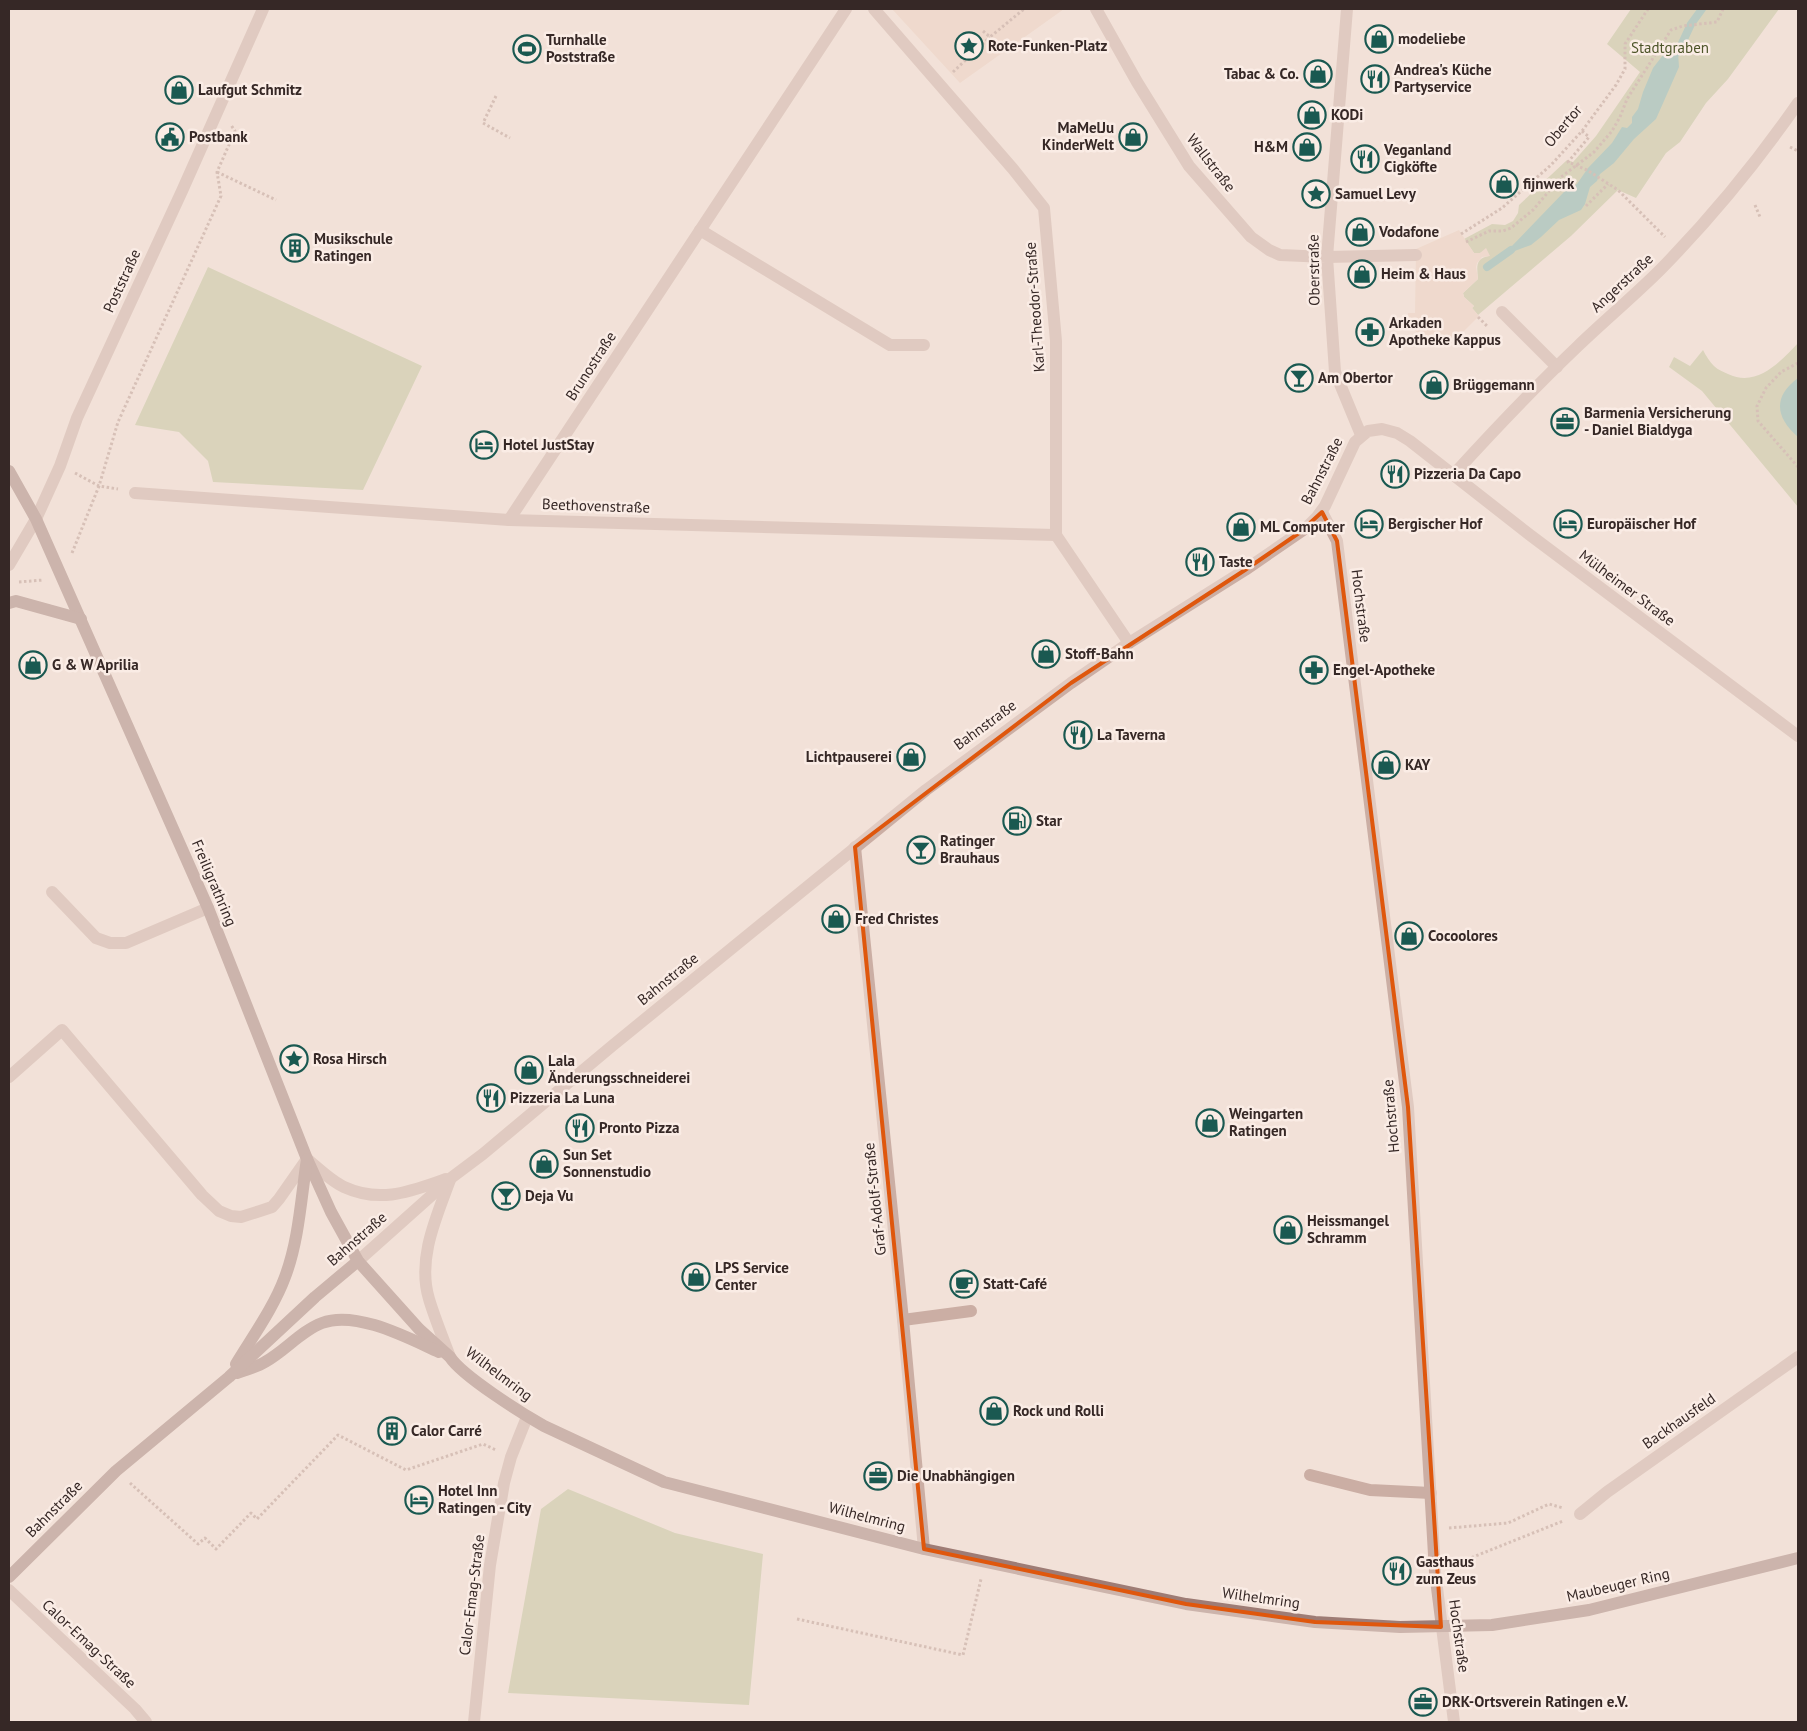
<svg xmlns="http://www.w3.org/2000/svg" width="1807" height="1731" font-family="'PT Sans',sans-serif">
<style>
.green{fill:#bcc298}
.plaza{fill:#ebcfbe}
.water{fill:#76b0a8}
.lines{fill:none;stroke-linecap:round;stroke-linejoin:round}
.stream{stroke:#76b0a8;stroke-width:8}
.path{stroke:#b6988e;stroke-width:3;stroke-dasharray:2.5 2.5;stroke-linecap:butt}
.service{stroke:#cbaea4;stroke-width:12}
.pedestrian{stroke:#cbaea4;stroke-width:12}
.minor{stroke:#cbaea4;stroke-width:12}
.tertiary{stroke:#cbaea4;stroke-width:12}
.secondary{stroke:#9e7c75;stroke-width:12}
.marked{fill:none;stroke:#df570d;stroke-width:4;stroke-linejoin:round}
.labels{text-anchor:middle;stroke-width:5;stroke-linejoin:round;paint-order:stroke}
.poi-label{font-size:15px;font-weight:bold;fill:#362826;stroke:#faece5;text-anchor:start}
.park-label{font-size:15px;fill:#4d5529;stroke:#faece5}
.street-label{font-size:15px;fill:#362826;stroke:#faece5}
</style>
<rect width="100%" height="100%" fill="#f2e1d8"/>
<g class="green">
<path d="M1631 9H1779L1728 79 1706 103 1680 142 1666 153 1636 198 1618 190 1571 236 1478 315 1472 308 1474 306 1464 297 1463 293 1478 279C1477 267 1475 258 1489 256L1484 251 1480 253H1474L1464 239 1492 224 1505 225 1513 221 1518 213 1519 205 1567 160 1573 162 1596 136 1640 72 1607 44Z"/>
<polygon points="208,267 422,366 363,490 213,482 208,461 179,432 135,425"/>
<path d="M1798 343V507L1702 391 1669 367 1674 357 1690 366 1703 350C1706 356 1710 362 1714 366 1718 370 1724 372 1728 374 1757 388 1780 362 1798 343Z"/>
<polygon points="568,1489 675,1533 763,1554 749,1705 508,1693 541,1509"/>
</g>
<g class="plaza">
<polygon points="892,9 1064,9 960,83"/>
<polygon points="1459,230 1474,253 1480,253 1486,248 1490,256 1482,257 1477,263 1476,267 1478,279 1463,293 1464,297 1474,306 1472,308 1479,316 1452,343 1426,342 1408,323 1408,313 1415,313 1416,249"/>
</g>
<g class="water">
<polygon points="1667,50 1678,52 1679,67 1656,119 1634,139 1614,163 1600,174 1597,181 1590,187 1585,204 1581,210 1559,220 1541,237 1531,245 1512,252 1510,248 1564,192 1577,184 1588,168 1612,143 1622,127 1627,128 1632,123 1632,117 1638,109 1643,92 1653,68"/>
<path d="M1798 378V437C1776 418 1772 397 1798 378Z"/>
</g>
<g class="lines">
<g class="stream">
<polyline points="1678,52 1691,24 1702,9"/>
<polyline points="1487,267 1511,250"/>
</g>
<g class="path">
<polyline points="983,31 990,37 1024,9"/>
<polyline points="953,72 990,37"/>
<polyline points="496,96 483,123 510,138"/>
<polyline points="1582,131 1589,137 1568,162 1587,170 1618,190 1665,237"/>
<polyline points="1790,147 1798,151"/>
<polyline points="217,172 276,200"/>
<polyline points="1755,205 1760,217"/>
<polyline points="1586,206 1608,184"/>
<polyline points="1461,234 1502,208 1551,165 1582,131 1616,85 1625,69 1625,44 1648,9"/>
<polyline points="1466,242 1489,231 1503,231 1511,228 1533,210 1561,177 1594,152 1612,131 1620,117 1627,99 1671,30 1683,26 1717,22 1723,9"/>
<polyline points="1478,317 1488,327"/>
<polyline points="1798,363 1781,372 1766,388 1757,406 1758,421 1798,467"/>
<polyline points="75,473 99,486 118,489"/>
<polyline points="72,553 99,486 118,422 221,196 217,172 235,131 231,125"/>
<polyline points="19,582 43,580"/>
<polyline points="130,1483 198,1544 205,1538 216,1549 251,1513 257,1519 338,1435 406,1470 483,1444 496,1450"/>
<polyline points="1449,1528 1508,1523 1549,1504 1563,1508"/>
<polyline points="1453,1565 1563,1521"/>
<polyline points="797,1619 963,1655 981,1579"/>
</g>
<g class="service">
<polyline points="700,230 890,345 924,345"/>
<polyline points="1502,312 1557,367"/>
<polyline points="52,892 96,938 110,943 126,943 208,908"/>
<polyline points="9,1077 62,1030 202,1195 219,1211 231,1216 241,1217 260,1211 272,1207 279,1199 307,1159"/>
<polyline points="903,1320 971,1311"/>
<polyline points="1310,1475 1370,1490 1431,1493"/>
</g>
<polyline class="pedestrian" points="1347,9 1327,257 1416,255"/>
<g class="minor">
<polyline points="874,9 1013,169 1044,208 1056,341 1056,535 1129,643"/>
<polyline points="1096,9 1137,82 1189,166 1251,237 1269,250 1280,255 1327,257 1335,372 1361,435"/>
<path d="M1454 474C1494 430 1535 387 1578 346 1605 320 1634 296 1661 269 1711 218 1757 162 1798 103"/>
<polyline points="135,493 509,520 1056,535"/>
<polyline points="1322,512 1337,541 1408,1107 1435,1572 1454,1722"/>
<polyline points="509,520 846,9"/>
<polyline points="9,565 36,519"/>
<polyline points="855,847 903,1320 924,1549"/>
<polyline points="1580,1514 1607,1492 1798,1357"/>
<polyline points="9,1590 135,1709 146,1722"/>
<polyline points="474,1722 490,1565 504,1483 511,1457 527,1417"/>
</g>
<g class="tertiary">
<polyline points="36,519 60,466 77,418 182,191 263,9"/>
<path d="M307 1159C318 1168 331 1181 344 1187 381 1204 411 1191 446 1179"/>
<path d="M450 1180C436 1218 417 1259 429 1299 435 1319 443 1338 450 1357"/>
<polyline points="358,1261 451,1178 483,1154 612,1046 926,790 1071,683 1129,643 1245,570 1306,528 1317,517 1325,506 1355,442 1368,431 1382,429 1397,433 1410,441 1530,535 1798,736"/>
</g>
<g class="secondary">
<path d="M9 471 36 519 208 908 307 1159 331 1212 358 1261 419 1329 450 1357C462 1376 523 1414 544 1426L664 1482 924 1549 1186 1604 1315 1622 1400 1627 1492 1625 1589 1610 1798 1558"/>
<polyline points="9,603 16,601 81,619"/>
<path d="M236 1364C253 1336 274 1307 285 1277 299 1240 301 1198 307 1159"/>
<path d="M237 1373C246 1370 257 1367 265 1362 285 1351 301 1331 322 1323 356 1310 408 1338 439 1352"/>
<polyline points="9,1577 116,1471 229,1377 315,1297 358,1261"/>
</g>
</g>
<path d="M0 0H1807V1731H0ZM1322 512 1337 541 1408 1107 1441 1627 1315 1622 1186 1604 924 1549 855 847 1071 683 1245 570 1299 533Z" fill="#f2e1d8" fill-opacity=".55" fill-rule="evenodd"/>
<path class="marked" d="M1322 512 1337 541 1408 1107 1441 1627 1315 1622 1186 1604 924 1549 855 847 1071 683 1245 570 1299 533Z"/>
<defs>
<g id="shop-ring" transform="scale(1.4375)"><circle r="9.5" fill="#faece5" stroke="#1a5951" stroke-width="1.5"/><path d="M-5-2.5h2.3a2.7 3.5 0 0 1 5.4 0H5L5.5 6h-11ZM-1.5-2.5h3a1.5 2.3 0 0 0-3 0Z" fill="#1a5951"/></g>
<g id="sight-ring" transform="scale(1.4375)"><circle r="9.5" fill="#faece5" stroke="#1a5951" stroke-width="1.5"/><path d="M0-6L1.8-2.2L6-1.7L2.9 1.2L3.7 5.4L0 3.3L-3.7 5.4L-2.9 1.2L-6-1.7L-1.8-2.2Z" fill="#1a5951"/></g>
<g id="stadium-ring" transform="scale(1.4375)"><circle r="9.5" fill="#faece5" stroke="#1a5951" stroke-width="1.5"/><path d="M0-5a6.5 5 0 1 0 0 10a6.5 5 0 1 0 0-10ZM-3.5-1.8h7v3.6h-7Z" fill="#1a5951"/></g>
<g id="restaurant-ring" transform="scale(1.4375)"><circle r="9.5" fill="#faece5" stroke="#1a5951" stroke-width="1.5"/><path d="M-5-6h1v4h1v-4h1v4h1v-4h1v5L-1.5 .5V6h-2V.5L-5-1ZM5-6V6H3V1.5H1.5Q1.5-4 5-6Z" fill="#1a5951"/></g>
<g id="civic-ring" transform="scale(1.4375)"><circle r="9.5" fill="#faece5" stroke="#1a5951" stroke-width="1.5"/><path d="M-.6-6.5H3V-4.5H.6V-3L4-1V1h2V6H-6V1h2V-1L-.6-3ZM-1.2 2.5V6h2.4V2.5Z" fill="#1a5951"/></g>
<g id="building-ring" transform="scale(1.4375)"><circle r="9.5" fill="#faece5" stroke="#1a5951" stroke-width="1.5"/><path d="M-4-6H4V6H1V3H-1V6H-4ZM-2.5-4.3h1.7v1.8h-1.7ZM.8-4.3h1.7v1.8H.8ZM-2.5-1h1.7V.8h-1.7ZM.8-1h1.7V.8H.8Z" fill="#1a5951"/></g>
<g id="pharmacy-ring" transform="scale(1.4375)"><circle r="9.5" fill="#faece5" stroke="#1a5951" stroke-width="1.5"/><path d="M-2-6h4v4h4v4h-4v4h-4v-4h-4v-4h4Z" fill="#1a5951"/></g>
<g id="bar-ring" transform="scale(1.4375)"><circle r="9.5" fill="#faece5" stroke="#1a5951" stroke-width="1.5"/><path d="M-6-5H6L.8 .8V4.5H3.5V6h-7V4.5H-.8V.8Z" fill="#1a5951"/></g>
<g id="office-ring" transform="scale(1.4375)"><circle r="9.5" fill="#faece5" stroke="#1a5951" stroke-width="1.5"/><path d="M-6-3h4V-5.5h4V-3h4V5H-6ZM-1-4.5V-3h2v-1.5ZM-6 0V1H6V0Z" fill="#1a5951"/></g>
<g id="hotel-ring" transform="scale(1.4375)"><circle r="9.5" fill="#faece5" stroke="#1a5951" stroke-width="1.5"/><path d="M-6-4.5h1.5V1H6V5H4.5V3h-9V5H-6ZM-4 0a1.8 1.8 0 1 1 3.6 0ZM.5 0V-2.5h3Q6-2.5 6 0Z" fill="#1a5951"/></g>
<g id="fuel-ring" transform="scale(1.4375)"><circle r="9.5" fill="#faece5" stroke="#1a5951" stroke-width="1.5"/><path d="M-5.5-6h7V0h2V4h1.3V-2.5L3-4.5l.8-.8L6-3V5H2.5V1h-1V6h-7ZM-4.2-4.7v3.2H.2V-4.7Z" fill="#1a5951"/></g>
<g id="cafe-ring" transform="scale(1.4375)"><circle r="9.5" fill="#faece5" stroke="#1a5951" stroke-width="1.5"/><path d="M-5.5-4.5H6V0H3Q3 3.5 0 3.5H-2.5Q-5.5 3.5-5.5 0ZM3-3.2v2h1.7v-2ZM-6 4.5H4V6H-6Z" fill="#1a5951"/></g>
</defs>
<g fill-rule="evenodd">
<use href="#shop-ring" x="1379" y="39"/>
<use href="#sight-ring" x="969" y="46"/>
<use href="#stadium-ring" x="527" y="49"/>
<use href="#shop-ring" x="1318" y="74"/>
<use href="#restaurant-ring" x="1375" y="79"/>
<use href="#shop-ring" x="179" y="90"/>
<use href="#shop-ring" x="1312" y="115"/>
<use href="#civic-ring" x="170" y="137"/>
<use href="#shop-ring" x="1133" y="137"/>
<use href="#shop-ring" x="1307" y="147"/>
<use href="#restaurant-ring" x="1365" y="159"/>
<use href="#shop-ring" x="1504" y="184"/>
<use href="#sight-ring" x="1316" y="194"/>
<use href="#shop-ring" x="1360" y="232"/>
<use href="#building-ring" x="295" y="248"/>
<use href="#shop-ring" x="1362" y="274"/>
<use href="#pharmacy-ring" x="1370" y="332"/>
<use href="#bar-ring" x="1299" y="378"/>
<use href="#shop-ring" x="1434" y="385"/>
<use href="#office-ring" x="1565" y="422"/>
<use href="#hotel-ring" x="484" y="445"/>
<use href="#restaurant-ring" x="1395" y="474"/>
<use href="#hotel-ring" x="1369" y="524"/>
<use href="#hotel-ring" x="1568" y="524"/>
<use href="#shop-ring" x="1241" y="527"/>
<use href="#restaurant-ring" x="1200" y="562"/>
<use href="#shop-ring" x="1046" y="654"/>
<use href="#shop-ring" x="33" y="665"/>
<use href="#pharmacy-ring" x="1314" y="670"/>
<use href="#restaurant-ring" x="1078" y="735"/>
<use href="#shop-ring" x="911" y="757"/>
<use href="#shop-ring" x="1386" y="765"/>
<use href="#fuel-ring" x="1017" y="821"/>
<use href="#bar-ring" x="921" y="850"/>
<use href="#shop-ring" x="836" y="919"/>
<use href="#shop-ring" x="1409" y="936"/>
<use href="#sight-ring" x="294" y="1059"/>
<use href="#shop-ring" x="529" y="1070"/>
<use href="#restaurant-ring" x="491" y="1098"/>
<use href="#shop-ring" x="1210" y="1123"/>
<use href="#restaurant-ring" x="580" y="1128"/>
<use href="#shop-ring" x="544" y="1164"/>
<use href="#bar-ring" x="506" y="1196"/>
<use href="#shop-ring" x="1288" y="1230"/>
<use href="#shop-ring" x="696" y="1277"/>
<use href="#cafe-ring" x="964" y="1284"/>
<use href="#shop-ring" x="994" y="1411"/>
<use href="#building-ring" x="392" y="1431"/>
<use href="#office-ring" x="878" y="1476"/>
<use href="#hotel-ring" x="419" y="1500"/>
<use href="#restaurant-ring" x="1397" y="1571"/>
<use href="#office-ring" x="1423" y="1702"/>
</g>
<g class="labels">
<g class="poi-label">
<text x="1398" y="44">modeliebe</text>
<text x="546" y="45">Turnhalle<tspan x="546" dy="17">Poststraße</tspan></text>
<text x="988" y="51">Rote-Funken-Platz</text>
<text x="1394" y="75">Andrea's Küche<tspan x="1394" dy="17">Partyservice</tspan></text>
<text x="1299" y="79" text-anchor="end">Tabac &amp; Co.</text>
<text x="198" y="95">Laufgut Schmitz</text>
<text x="1331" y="120">KODi</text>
<text x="1114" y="133" text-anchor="end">MaMelJu<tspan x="1114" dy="17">KinderWelt</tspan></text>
<text x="189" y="142">Postbank</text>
<text x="1288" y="152" text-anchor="end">H&amp;M</text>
<text x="1384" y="155">Veganland<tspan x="1384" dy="17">Cigköfte</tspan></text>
<text x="1523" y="189">fijnwerk</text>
<text x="1335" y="199">Samuel Levy</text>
<text x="1379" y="237">Vodafone</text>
<text x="314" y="244">Musikschule<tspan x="314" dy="17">Ratingen</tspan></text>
<text x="1381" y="279">Heim &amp; Haus</text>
<text x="1389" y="328">Arkaden<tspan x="1389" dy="17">Apotheke Kappus</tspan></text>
<text x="1318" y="383">Am Obertor</text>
<text x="1453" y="390">Brüggemann</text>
<text x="1584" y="418">Barmenia Versicherung<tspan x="1584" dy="17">- Daniel Bialdyga</tspan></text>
<text x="503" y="450">Hotel JustStay</text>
<text x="1414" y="479">Pizzeria Da Capo</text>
<text x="1388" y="529">Bergischer Hof</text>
<text x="1587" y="529">Europäischer Hof</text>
<text x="1260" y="532">ML Computer</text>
<text x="1219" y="567">Taste</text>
<text x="1065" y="659">Stoff-Bahn</text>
<text x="52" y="670">G &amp; W Aprilia</text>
<text x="1333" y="675">Engel-Apotheke</text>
<text x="1097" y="740">La Taverna</text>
<text x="892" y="762" text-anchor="end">Lichtpauserei</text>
<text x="1405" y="770">KAY</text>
<text x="1036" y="826">Star</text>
<text x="940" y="846">Ratinger<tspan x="940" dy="17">Brauhaus</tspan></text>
<text x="855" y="924">Fred Christes</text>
<text x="1428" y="941">Cocoolores</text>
<text x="313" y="1064">Rosa Hirsch</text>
<text x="548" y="1066">Lala<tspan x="548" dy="17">Änderungsschneiderei</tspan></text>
<text x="510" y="1103">Pizzeria La Luna</text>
<text x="1229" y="1119">Weingarten<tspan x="1229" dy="17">Ratingen</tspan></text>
<text x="599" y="1133">Pronto Pizza</text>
<text x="563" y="1160">Sun Set<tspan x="563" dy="17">Sonnenstudio</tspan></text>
<text x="525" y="1201">Deja Vu</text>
<text x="1307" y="1226">Heissmangel<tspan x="1307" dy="17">Schramm</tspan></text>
<text x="715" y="1273">LPS Service<tspan x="715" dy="17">Center</tspan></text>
<text x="983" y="1289">Statt-Café</text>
<text x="1013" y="1416">Rock und Rolli</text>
<text x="411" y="1436">Calor Carré</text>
<text x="897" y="1481">Die Unabhängigen</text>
<text x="438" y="1496">Hotel Inn<tspan x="438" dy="17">Ratingen - City</tspan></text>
<text x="1416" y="1567">Gasthaus<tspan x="1416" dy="17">zum Zeus</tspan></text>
<text x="1442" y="1707">DRK-Ortsverein Ratingen e.V.</text>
</g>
<g class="park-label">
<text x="1670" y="53">Stadtgraben</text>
</g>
<g class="street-label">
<text transform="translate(1563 126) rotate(-50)" y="5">Obertor</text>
<text transform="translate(1211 163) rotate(52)" y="5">Wallstraße</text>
<text transform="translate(1314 270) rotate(-91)" y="5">Oberstraße</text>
<text transform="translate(122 281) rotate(-65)" y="5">Poststraße</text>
<text transform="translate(1622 283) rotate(-43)" y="5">Angerstraße</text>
<text transform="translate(1035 307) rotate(-94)" y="5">Karl-Theodor-Straße</text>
<text transform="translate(591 366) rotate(-57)" y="5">Brunostraße</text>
<text transform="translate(1322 471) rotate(-63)" y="5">Bahnstraße</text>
<text transform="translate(596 506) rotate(2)" y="5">Beethovenstraße</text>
<text transform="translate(1627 588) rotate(37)" y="5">Mülheimer Straße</text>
<text transform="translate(1361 606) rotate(83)" y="5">Hochstraße</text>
<text transform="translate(985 725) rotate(-36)" y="5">Bahnstraße</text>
<text transform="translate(214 883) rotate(67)" y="5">Freiligrathring</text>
<text transform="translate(668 979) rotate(-39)" y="5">Bahnstraße</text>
<text transform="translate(1391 1116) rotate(-95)" y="5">Hochstraße</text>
<text transform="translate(875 1199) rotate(-96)" y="5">Graf-Adolf-Straße</text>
<text transform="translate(357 1239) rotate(-41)" y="5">Bahnstraße</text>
<text transform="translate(499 1374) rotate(37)" y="5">Wilhelmring</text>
<text transform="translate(1679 1421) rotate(-35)" y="5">Backhausfeld</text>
<text transform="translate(54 1509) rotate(-45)" y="5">Bahnstraße</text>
<text transform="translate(867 1517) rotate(15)" y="5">Wilhelmring</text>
<text transform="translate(1618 1585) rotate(-13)" y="5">Maubeuger Ring</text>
<text transform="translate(472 1595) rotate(-83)" y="5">Calor-Emag-Straße</text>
<text transform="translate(1261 1598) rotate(8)" y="5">Wilhelmring</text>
<text transform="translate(1459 1636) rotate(82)" y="5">Hochstraße</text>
<text transform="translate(89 1644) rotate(43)" y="5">Calor-Emag-Straße</text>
</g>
</g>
<rect width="1807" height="1731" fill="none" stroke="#362826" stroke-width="20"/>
</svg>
